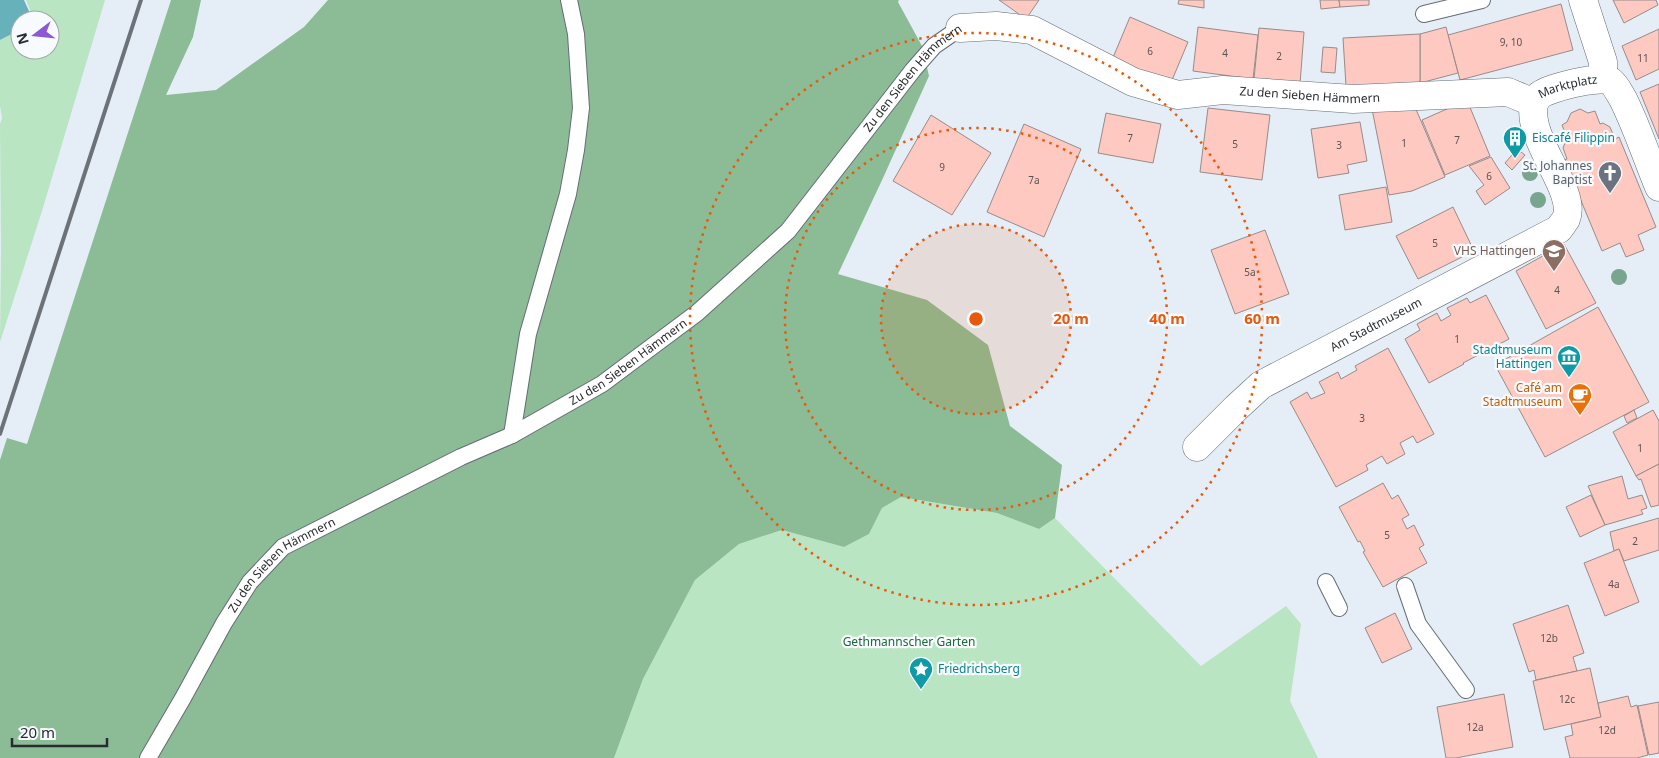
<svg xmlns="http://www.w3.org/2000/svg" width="1659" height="758" font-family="'Noto Sans',sans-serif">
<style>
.green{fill:#b9e5c2}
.forest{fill:#8bbc95}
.water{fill:#67b1bb}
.building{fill:#fdc9c1;stroke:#988b89}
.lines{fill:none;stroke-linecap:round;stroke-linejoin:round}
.service-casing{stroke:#646c74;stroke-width:18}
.minor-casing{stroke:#646c74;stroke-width:29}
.service{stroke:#fff;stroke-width:16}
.minor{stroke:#fff;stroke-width:28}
.rail{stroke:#6c7277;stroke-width:4}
.tree{fill:#79a48d}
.ring{fill:none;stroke:#e8590c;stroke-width:2.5;stroke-dasharray:2.5 5}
.labels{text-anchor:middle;stroke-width:4.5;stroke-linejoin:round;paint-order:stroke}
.number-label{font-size:10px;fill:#5d5254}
.street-label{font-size:12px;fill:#282b2f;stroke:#f7fbfe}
.culture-label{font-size:12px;fill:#0d838f;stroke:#f7fbfe;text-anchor:start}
.worship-label{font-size:12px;fill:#5b616d;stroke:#f7fbfe;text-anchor:end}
.education-label{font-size:12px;fill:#785e54;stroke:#f7fbfe;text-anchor:end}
.food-label{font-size:12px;fill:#c56008;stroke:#f7fbfe;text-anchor:end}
.park-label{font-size:12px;fill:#206737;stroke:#f7fbfe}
.centre{fill:#e8590c;stroke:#f7fbfe;stroke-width:2.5}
.ring-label{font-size:15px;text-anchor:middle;font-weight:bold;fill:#e8590c;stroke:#f7fbfe;stroke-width:4.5;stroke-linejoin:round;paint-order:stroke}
</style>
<rect width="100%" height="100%" fill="#e5eef7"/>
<g class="green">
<polygon points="26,0 105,0 42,211 0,342 1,250 0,124 2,118 0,106 0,40 20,31 20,50 50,50 50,20 34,20"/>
<polygon points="901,497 997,513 1039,529 1055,518 1201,666 1286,606 1301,624 1290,701 1318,758 614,758 643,679 695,580 739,544 782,530 844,547 869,534 882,508"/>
</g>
<polygon class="forest" points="171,0 201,0 193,37 166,95 216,90 304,27 328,0 899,0 898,2 922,46 929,76 883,178 838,274 927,300 988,345 1010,426 1062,465 1055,518 1039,529 997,513 901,497 882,508 869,534 844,547 782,530 739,544 695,580 643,679 614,758 0,758 0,460 7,438 27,444"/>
<polygon class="water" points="0,0 24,0 33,20 20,20 20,30 0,40"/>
<g class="building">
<polygon points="999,0 1039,0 1026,19"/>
<polygon points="1179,0 1204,0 1204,8 1178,4"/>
<polygon points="1320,0 1339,0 1340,7 1321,9"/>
<polygon points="1339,0 1369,0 1369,5 1340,7"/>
<polygon points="1613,0 1656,0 1658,5 1624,23"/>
<polygon points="1561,4 1573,50 1460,80 1448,35"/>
<polygon points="1130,17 1188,42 1170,85 1112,60"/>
<polygon points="1198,27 1258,35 1253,79 1193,71"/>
<polygon points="1446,27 1458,73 1420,83 1420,34"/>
<polygon points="1259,28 1304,32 1300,84 1254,79"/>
<polygon points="1659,29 1659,69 1636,80 1622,46"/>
<polygon points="1420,34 1420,83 1346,86 1343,38"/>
<polygon points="1323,47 1337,48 1335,73 1321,72"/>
<polygon points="1659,84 1659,139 1640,92"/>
<polygon points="1467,100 1490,156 1445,175 1422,120"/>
<polygon points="1415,107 1445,177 1412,191 1389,195 1372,109"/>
<polygon points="1208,108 1270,115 1262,180 1200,172"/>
<polygon points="1580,109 1588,113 1595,111 1600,124 1603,123 1610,127 1615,139 1619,137 1656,227 1638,235 1644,250 1626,257 1620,243 1602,251 1564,160 1567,159 1563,148 1567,138 1562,125 1567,122 1571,113"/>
<polygon points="1106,113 1161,124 1153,163 1098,153"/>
<polygon points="931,115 991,153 952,215 893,181"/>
<polygon points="1360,122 1367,161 1347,165 1349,173 1318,178 1311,129"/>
<polygon points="1024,124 1081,149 1044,237 987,212"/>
<polygon points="1517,149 1525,155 1512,170 1505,163"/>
<polygon points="1491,157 1510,188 1485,205 1476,191 1484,185 1469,166"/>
<polygon points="1386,187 1392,222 1345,230 1339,195"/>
<polygon points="1453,207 1474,251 1418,279 1396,236"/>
<polygon points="1265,230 1289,294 1235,314 1211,250"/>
<polygon points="1564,244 1596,303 1546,329 1516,271"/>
<polygon points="1486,295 1509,339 1463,363 1464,364 1429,383 1405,339 1420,330 1417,324 1437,313 1441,321 1451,315 1447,308 1467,298 1470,303"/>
<polygon points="1598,307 1649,402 1545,457 1495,365"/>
<polygon points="1388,348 1434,434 1417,443 1413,436 1400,443 1405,454 1387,464 1382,456 1366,465 1368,470 1336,487 1290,402 1307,392 1311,399 1325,393 1319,382 1338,372 1341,379 1357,370 1355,366"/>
<polygon points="1634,410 1637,418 1627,423 1624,416"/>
<polygon points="1653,410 1659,421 1659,464 1636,476 1613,432"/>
<polygon points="1659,464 1659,505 1651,507 1641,479 1639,480 1636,476"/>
<polygon points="1622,476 1628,499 1642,495 1647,508 1641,510 1643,514 1605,525 1588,486"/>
<polygon points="1383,483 1392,499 1398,495 1409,515 1402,519 1407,529 1414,525 1424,545 1419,548 1427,563 1383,587 1363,552 1365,551 1360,541 1358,542 1339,507"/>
<polygon points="1591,495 1605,525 1580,537 1566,507"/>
<polygon points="1659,518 1659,550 1624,561 1619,549 1614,551 1610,532"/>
<polygon points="1619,549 1639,602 1605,616 1584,563"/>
<polygon points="1568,605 1584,653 1573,657 1577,671 1536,680 1534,670 1529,672 1513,624"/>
<polygon points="1395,613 1412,649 1382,663 1365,628"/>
<polygon points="1590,668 1601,717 1544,730 1533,681"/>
<polygon points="1504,694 1513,747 1456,758 1446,758 1437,707"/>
<polygon points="1628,696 1631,707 1637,705 1648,755 1637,758 1570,758 1565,737 1573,735 1571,724 1601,717 1598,703"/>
<polygon points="1659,702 1659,753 1649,755 1638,706"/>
</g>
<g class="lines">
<g class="service-casing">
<g id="service">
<polyline points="1424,14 1482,0"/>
<polyline points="512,435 528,334 568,194 576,150 581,108 576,34 569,0"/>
<polyline points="1326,582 1339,608"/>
<polyline points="1405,586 1418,624 1466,690"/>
<path id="s1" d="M148 758 183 698 224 623 250 582 283 547 461 457 512 435 602 384 697 313 788 231 913 70 934 46 960 28"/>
</g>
</g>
<g class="minor-casing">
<g id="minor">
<polyline points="1583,0 1603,62 1603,79"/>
<path id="s2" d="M960 28 996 26 1032 30 1133 82 1178 95 1223 90 1353 99 1508 92 1534 103"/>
<path id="s3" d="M1197 447 1236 408 1261 385 1559 229C1561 226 1564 222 1566 219 1578 191 1526 140 1534 104 1535 101 1538 97 1540 95 1549 88 1599 75 1610 81 1616 85 1619 93 1623 99 1637 127 1647 158 1659 187"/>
</g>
</g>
<use href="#service" class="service"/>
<use href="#minor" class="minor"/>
<polyline class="rail" points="0,434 141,0"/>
</g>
<g class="tree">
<circle cx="1530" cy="173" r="8"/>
<circle cx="1538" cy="200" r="8"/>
<circle cx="1619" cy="277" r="8"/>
</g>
<circle cx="976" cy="319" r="95" fill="#e8590c" fill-opacity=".12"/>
<g class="ring">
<circle cx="976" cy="319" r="95"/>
<circle cx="976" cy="319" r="191"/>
<circle cx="976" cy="319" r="286"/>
</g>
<defs>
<g id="building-pin" transform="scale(1.25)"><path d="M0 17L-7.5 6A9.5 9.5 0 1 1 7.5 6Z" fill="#0f9aa8" stroke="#f7fbfe"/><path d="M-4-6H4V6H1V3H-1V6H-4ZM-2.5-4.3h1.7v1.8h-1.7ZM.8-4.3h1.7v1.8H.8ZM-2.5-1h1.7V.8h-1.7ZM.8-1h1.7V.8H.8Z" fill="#fff"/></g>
<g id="church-pin" transform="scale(1.25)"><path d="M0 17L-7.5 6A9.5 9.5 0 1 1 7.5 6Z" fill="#6b7280" stroke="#f7fbfe"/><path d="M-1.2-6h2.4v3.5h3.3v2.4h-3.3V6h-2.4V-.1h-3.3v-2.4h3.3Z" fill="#fff"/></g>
<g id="school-pin" transform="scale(1.25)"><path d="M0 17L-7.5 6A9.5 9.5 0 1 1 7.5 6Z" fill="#8d6e63" stroke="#f7fbfe"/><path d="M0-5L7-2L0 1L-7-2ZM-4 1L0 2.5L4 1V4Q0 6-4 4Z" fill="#fff"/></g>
<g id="museum-pin" transform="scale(1.25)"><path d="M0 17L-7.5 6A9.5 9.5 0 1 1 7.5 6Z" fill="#0f9aa8" stroke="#f7fbfe"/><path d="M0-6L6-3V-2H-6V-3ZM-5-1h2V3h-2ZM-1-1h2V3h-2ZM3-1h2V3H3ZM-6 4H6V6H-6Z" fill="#fff"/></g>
<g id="cafe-pin" transform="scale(1.25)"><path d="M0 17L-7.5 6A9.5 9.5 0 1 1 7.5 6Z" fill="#e8710a" stroke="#f7fbfe"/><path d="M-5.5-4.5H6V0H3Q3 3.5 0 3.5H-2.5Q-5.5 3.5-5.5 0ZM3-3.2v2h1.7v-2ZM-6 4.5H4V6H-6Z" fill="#fff"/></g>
<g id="sight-pin" transform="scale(1.25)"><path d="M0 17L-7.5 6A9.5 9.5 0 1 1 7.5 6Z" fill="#0f9aa8" stroke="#f7fbfe"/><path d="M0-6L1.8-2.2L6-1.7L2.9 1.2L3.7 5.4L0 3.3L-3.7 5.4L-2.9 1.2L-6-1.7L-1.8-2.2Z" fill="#fff"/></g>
</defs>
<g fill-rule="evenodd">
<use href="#building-pin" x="1515" y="138"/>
<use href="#church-pin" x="1610" y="173"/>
<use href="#school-pin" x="1554" y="251"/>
<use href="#museum-pin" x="1569" y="357"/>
<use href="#cafe-pin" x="1580" y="395"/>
<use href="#sight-pin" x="921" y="669"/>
</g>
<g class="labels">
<g class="number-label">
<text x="1511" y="46">9, 10</text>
<text x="1150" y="55">6</text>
<text x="1225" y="57">4</text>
<text x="1279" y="60">2</text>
<text x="1643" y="62">11</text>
<text x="1130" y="142">7</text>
<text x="1457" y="144">7</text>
<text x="1404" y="147">1</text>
<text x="1235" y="148">5</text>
<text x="1339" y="149">3</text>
<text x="942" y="171">9</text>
<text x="1489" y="180">6</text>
<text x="1034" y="184">7a</text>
<text x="1435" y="247">5</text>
<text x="1250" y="276">5a</text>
<text x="1557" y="294">4</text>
<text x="1457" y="343">1</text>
<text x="1362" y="422">3</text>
<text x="1640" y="452">1</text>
<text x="1387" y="539">5</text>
<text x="1635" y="545">2</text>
<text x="1614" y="588">4a</text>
<text x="1549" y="642">12b</text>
<text x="1567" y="703">12c</text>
<text x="1475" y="731">12a</text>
<text x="1607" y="734">12d</text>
</g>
<g class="street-label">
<text dy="4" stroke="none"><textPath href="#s1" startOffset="1049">Zu den Sieben Hämmern</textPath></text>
<text dy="4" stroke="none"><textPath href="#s3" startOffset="600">Marktplatz</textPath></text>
<text dy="4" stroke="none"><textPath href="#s2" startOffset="365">Zu den Sieben Hämmern</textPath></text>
<text dy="4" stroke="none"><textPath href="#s3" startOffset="219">Am Stadtmuseum</textPath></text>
<text dy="4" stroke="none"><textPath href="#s1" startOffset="644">Zu den Sieben Hämmern</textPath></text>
<text dy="4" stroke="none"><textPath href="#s1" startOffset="239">Zu den Sieben Hämmern</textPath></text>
</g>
<g class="culture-label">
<text x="1532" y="142">Eiscafé Filippin</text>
<text x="1552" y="354" text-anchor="end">Stadtmuseum<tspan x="1552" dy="14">Hattingen</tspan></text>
<text x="938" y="673">Friedrichsberg</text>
</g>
<g class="worship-label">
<text x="1592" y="170">St. Johannes<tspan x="1592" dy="14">Baptist</tspan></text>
</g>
<g class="education-label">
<text x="1536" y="255">VHS Hattingen</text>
</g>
<g class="food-label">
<text x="1562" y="392">Café am<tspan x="1562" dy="14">Stadtmuseum</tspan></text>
</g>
<g class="park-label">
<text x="909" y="646">Gethmannscher Garten</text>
</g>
</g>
<circle cx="976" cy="319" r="8" class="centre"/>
<g class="ring-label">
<text x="1071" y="324">20 m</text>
<text x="1167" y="324">40 m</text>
<text x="1262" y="324">60 m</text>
</g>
<g transform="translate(35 35) rotate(254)"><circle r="24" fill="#f7fbfe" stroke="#a4a8ab"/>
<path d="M0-4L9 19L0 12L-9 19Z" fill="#8d58d1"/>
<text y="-8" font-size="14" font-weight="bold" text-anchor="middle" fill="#282b2f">N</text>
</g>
<path d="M12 738v8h95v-8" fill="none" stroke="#282b2f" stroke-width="2.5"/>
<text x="20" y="738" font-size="15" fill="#282b2f" stroke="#f7fbfe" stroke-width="4" paint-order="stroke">20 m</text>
</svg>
